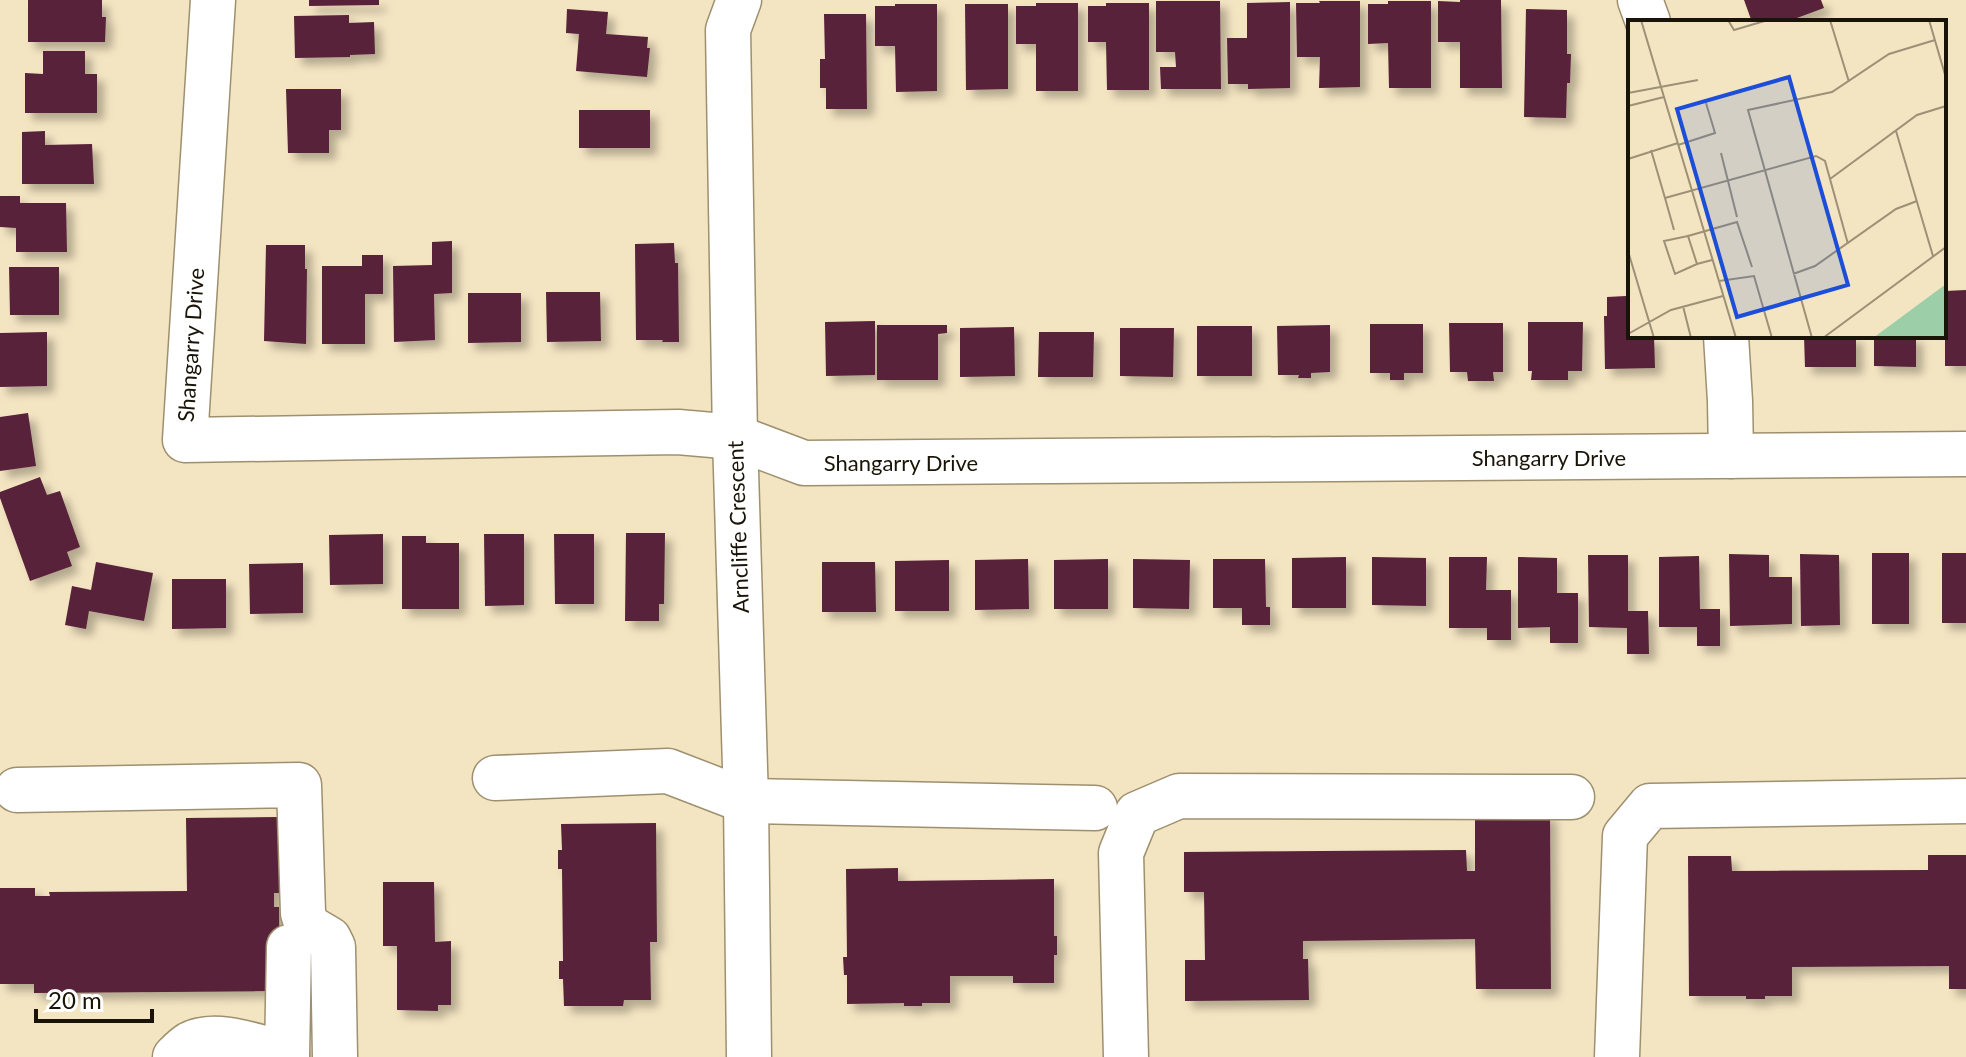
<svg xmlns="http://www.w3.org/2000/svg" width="1966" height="1057" font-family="Lato,sans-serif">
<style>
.building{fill:#58213a;filter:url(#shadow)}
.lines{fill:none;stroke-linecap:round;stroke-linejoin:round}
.minor-casing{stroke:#9e906f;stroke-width:47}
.minor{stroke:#fff;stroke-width:44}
.labels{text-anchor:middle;stroke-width:8;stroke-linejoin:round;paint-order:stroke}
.street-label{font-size:22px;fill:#191407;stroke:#fff}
.inset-road{fill:none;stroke:#9c9177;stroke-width:2}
.view{fill:#1d4ed8;fill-opacity:0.15;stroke:#1d4ed8;stroke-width:4}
.inset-edge{fill:none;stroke:#191407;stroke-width:4}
</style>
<defs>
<filter id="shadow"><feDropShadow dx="7" dy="7" stdDeviation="4" flood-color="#0004"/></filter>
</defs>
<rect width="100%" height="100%" fill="#f4e5c2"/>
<g class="building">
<polygon points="28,0 102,0 102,17 106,17 105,42 28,42"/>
<polygon points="309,0 379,0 379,5 309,6"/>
<polygon points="1460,0 1501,0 1502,88 1460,88 1460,42 1438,42 1438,1 1460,2"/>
<polygon points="1744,0 1821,0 1824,8 1786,22 1752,22"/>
<polygon points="1156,1 1220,1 1221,89 1161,89 1160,67 1176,67 1175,52 1156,52"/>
<polygon points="1319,1 1360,1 1360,87 1319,88 1320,57 1297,57 1296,3 1320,3"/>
<polygon points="1388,1 1431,1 1431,88 1389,88 1388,43 1368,44 1368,4 1388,4"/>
<polygon points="1290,2 1290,88 1248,89 1248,84 1228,84 1227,38 1247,38 1247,3"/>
<polygon points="1036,3 1078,3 1078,91 1036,91 1036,44 1016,44 1016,6 1036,6"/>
<polygon points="1106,3 1149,3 1149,90 1107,90 1106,42 1088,42 1088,6 1106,6"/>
<polygon points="895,4 937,4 937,91 896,92 895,46 875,46 875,6 895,6"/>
<polygon points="965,4 1008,4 1008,89 966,90"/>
<polygon points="567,9 608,12 606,34 648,37 647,48 650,48 647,77 576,71 579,34 566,33"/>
<polygon points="1526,9 1567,10 1567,54 1571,54 1570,83 1567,83 1566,118 1524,117"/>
<polygon points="824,14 866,14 867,109 826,109 826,88 820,88 820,59 825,59"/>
<polygon points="349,15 349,23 374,22 375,54 350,55 350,57 295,58 294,16"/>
<polygon points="43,51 85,51 85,74 97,74 97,113 25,113 25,73 43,74"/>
<polygon points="286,89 341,89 341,130 329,130 329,153 288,153"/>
<rect x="579" y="110" width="71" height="38"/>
<polygon points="45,131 45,145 92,144 94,184 22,184 22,132"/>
<polygon points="0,196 20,196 20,203 66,203 67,252 16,252 16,228 0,227"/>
<polygon points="452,241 452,293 434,294 435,340 394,342 393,266 432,265 432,242"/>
<polygon points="674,243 675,263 678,263 679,342 662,342 663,340 636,340 635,244"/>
<polygon points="266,245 305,245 305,269 307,269 306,344 264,341"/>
<polygon points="362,255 383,255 383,294 365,294 365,344 322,344 322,266 362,266"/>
<polygon points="9,267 59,267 59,315 10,315"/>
<polygon points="1966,290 1966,366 1945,366 1945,291"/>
<polygon points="546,292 600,292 601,341 547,342"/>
<polygon points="468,293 521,293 521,342 468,343"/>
<polygon points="1626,296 1627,316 1630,316 1630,336 1654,336 1655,368 1605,369 1604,316 1607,316 1607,297"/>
<polygon points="875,321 875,375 826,376 825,322"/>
<polygon points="1528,322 1583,322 1582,371 1568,371 1568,380 1531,380 1532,371 1528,371"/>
<polygon points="1449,323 1503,323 1503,372 1493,372 1494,381 1468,381 1467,372 1450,372"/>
<polygon points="1370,324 1423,324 1423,373 1404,373 1404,380 1390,380 1390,373 1370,373"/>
<polygon points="877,325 947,325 947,333 938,334 938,380 877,380"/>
<polygon points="1330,325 1330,372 1311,373 1311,378 1298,378 1299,375 1278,375 1277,326"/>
<rect x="1197" y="326" width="55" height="50"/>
<polygon points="1014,327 1015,376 960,377 960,328"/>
<polygon points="1120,328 1174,328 1173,377 1120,376"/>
<polygon points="47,332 47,386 0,387 0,333"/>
<polygon points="1039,332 1094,332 1093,377 1038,377"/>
<polygon points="1804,336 1856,336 1856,367 1805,367"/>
<polygon points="1874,336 1916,336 1916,367 1874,366"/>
<polygon points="28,413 36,466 0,471 0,417"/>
<polygon points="40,477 47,495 60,491 80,547 67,552 72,566 30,581 0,498 0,492"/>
<polygon points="626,533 665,533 664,604 659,604 659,621 625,621"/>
<polygon points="383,534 383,584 330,585 329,535"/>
<polygon points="484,534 524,534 524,605 485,606"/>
<polygon points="554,534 594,534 594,604 555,604"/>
<polygon points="402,536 426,536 426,543 459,543 459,609 402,609"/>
<rect x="1872" y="553" width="37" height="71"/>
<rect x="1942" y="553" width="24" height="70"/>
<polygon points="1729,554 1769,555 1769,577 1792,577 1792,624 1730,626"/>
<polygon points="1800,554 1839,555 1840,625 1801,626"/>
<polygon points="1588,555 1628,555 1628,611 1648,611 1649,654 1627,654 1627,628 1589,627"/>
<polygon points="1699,556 1700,609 1720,609 1720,646 1697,646 1697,627 1659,627 1659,557"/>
<polygon points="1346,557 1346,608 1292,608 1292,558"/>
<polygon points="1372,557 1426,558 1426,606 1372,605"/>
<polygon points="1449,557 1487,557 1486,590 1511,590 1511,640 1487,640 1487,628 1449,628"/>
<polygon points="1518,557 1557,558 1557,593 1578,593 1578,643 1550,643 1550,627 1518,628"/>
<polygon points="1028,559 1029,609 975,610 975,560"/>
<polygon points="1108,559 1108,609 1054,609 1054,560"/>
<polygon points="1133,559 1190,560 1189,609 1133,608"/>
<polygon points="1213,559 1265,559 1266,607 1270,607 1270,625 1242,625 1242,608 1213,608"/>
<polygon points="949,560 949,611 895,611 895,561"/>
<polygon points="96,562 153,573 144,621 89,611 86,629 65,625 72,586 91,590"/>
<polygon points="822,562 875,562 876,612 822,612"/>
<polygon points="303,563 303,613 250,614 249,564"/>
<polygon points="172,579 226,579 226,628 172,629"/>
<polygon points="1475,813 1550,813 1551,989 1476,989 1475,939 1303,941 1303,959 1308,959 1309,1000 1185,1001 1185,960 1205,960 1204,892 1184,892 1184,852 1466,850 1467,871 1475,871"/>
<polygon points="279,817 279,893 274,893 274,907 279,907 280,991 34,993 34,984 0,984 0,888 35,888 35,896 50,896 49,892 187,891 186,818"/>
<polygon points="656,823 657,942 650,942 651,1000 624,1000 623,1006 564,1006 563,979 559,979 559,961 563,961 562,869 558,869 558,850 562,850 561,824"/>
<polygon points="1928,855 1966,855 1966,989 1949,989 1949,966 1792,967 1792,996 1765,996 1765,999 1746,999 1746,996 1689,996 1688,856 1731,856 1732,871 1928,870"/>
<polygon points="898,868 898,881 1054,879 1054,936 1057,936 1057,955 1054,955 1054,983 1013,983 1013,976 950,976 950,1003 922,1003 922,1006 904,1006 904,1003 847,1004 847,975 844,975 843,957 847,957 846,869"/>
<polygon points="383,882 434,882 435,942 451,941 451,1005 438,1005 438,1011 397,1010 397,946 383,946"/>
</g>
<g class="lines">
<g class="minor-casing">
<g id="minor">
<polyline points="213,0 185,440 678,432 735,437 804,463 1966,454"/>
<polyline points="739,0 728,30 735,437 746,801 749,1057"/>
<polyline points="1640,0 1648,22"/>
<polyline points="1726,336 1730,401 1731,456"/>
<polyline points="495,778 668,771 746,801 1095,808"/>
<polyline points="17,790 299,785 303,913 307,926 329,939 333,947 335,1057"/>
<path d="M175 1057C179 1053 185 1047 190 1044 217 1030 259 1048 287 1054"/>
<polyline points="287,1057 289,947"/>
<polyline points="1126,1057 1121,853 1137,814 1179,796 1572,797"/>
<polyline points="1617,1057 1625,836 1650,806 1966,801"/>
</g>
</g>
<use href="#minor" class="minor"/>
</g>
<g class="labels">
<g class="street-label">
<text transform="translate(191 345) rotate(-86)" y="8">Shangarry Drive</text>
<text x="1549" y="466">Shangarry Drive</text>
<text x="901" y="471">Shangarry Drive</text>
<text transform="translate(738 527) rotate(-92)" y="8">Arncliffe Crescent</text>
</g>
</g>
<g transform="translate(1628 20)">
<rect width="318" height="318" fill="#f4e5c2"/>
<path d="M318 264V318H245Z" fill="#9ccfa8"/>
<path class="inset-road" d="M13 0 108 318M100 0 106 10 140 0M202 0 221 62M301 0 318 58M0 73 70 60M0 86 36 77M268 111 305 236M50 125 87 113 78 83M23 130 37 178 188 136 197 141 220 224M93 133 109 197M0 139 50 123M202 159 289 95 318 86M37 178 46 210M60 216 36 221 47 254 69 244M0 231 26 318M84 240 69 244 60 216 109 202 124 247M165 254 187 246 268 189 289 181M91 261 126 256 144 318M55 286 63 318M0 314 43 290 95 276M184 318 120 90 204 72 261 34 307 20M195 318 318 227"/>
<path class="view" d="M161 57 220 265 109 297 49 89Z"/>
<rect width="318" height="318" class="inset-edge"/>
</g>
<path d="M36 1009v12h116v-12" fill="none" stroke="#191407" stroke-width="4"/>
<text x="48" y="1009" font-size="24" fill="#191407" stroke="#ffffff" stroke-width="6" paint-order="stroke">20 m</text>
</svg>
